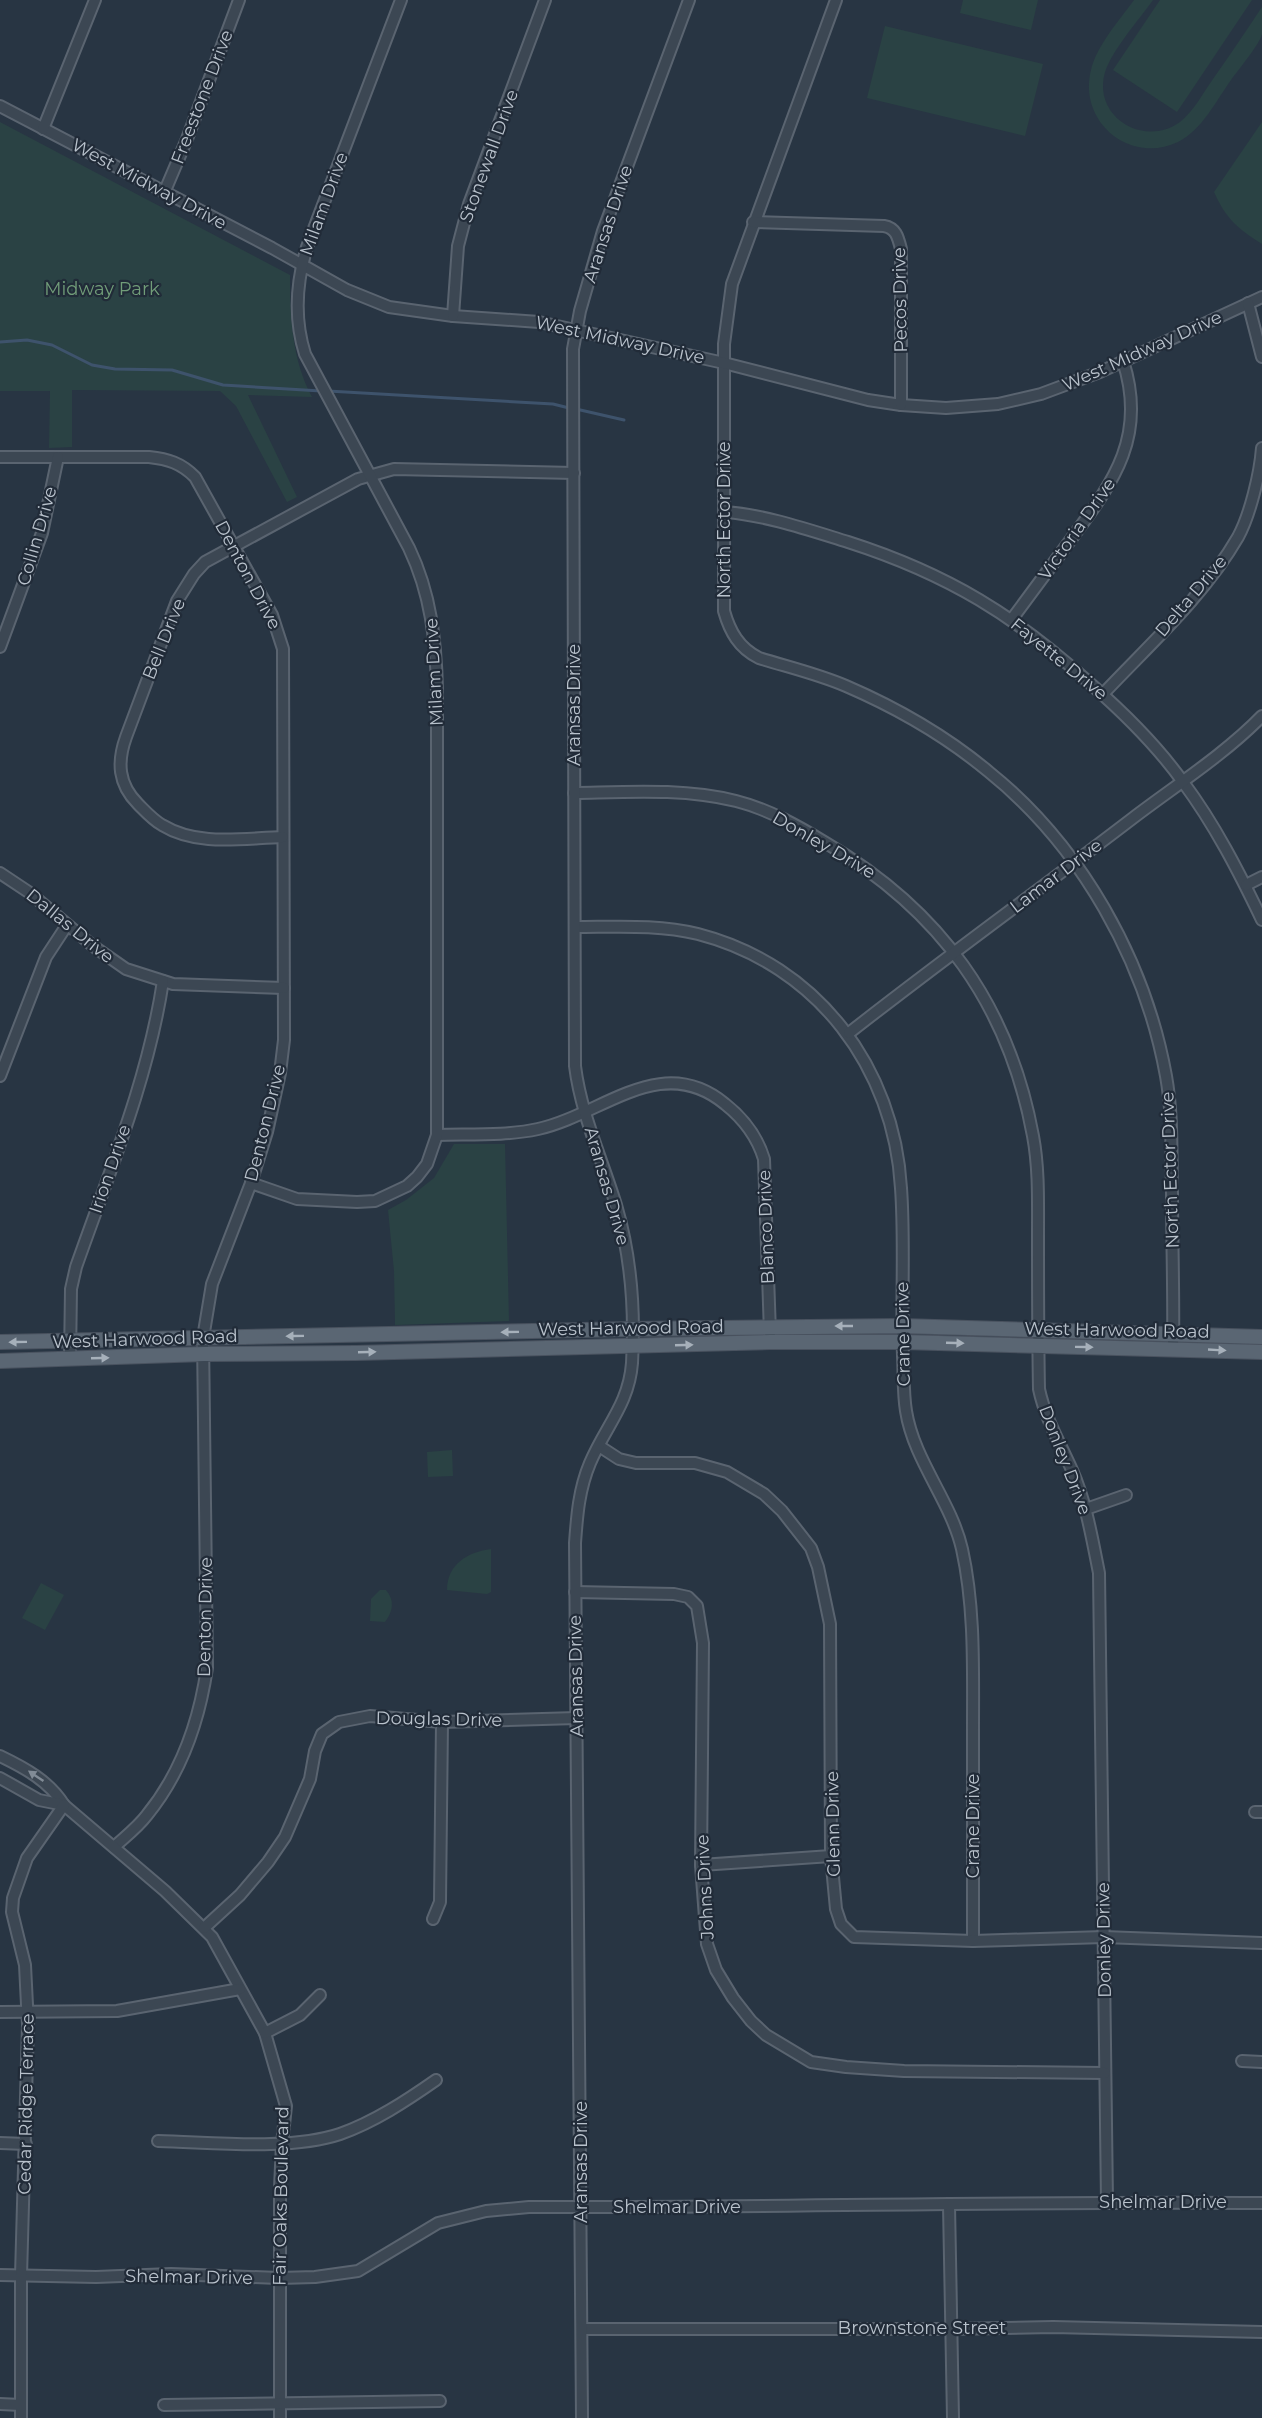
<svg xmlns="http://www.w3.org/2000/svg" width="1262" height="2418" font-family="Montserrat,sans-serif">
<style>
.green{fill:#2a4244}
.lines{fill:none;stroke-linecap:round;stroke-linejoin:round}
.stream{stroke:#3e536c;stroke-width:3}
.minor-casing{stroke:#5a6470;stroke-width:14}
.major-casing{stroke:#49525f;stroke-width:16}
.minor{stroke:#3c4753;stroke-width:10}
.major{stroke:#5a6673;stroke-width:14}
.oneway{fill:#a6b0ba}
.oneway2{fill:#818b96}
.labels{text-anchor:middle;stroke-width:4.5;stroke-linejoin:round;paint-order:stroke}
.street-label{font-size:18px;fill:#b9c2cc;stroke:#212b38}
.park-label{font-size:18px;fill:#719d79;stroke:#212b38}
</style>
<rect width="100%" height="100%" fill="#283543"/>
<g class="green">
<polygon points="963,0 1038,0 1031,30 960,13"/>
<path d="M1134 0H1153C1138 21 1113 49 1105 72 1092 117 1144 148 1180 122 1194 111 1203 93 1213 79 1230 55 1246 31 1262 7 1262 15 1262 26 1262 34 1260 44 1238 70 1231 80 1216 101 1202 130 1178 142 1129 165 1078 121 1091 70 1097 45 1119 21 1134 0Z"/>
<polygon points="1160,0 1252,0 1177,112 1113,70"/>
<polygon points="885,26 1043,64 1025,136 867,98"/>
<path d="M0 122 290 275C290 317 292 360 312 397L248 395 297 497 287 502 236 406 220 391 72 390V447L49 448 50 391H0Z"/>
<path d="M1262 122V244C1238 229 1226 219 1214 192Z"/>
<polygon points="454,1144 505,1144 509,1321 395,1325 394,1271 388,1210 406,1200 434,1178"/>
<polygon points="452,1450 453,1476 428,1477 427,1452"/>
<path d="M491 1549V1592L487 1594 447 1590C447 1564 468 1552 491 1549Z"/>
<polygon points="41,1583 64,1595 45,1630 22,1618"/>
<path d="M380 1590H386C395 1601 393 1611 385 1622L370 1621 371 1599Z"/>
</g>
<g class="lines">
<g class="stream">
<polyline points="0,342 27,340 52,345 92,365 115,369 172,370 223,385 321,391"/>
<polyline points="328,391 553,404 569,408"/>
<polyline points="576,409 624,420"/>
</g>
<g class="minor-casing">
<g id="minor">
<path d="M836 0 732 284 724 344V611C730 632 739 648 759 658 788 667 818 674 846 686 897 708 946 736 989 772 1081 846 1145 960 1166 1076 1173 1115 1171 1155 1172 1194 1172 1245 1174 1297 1173 1348"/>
<polyline points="0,106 272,248 347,290 389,307 453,316 539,322 724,363 868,400 901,405 946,408 998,404 1041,394 1100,372 1262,297"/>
<polyline points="43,129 95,0"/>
<polyline points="164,193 187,139 239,0"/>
<path d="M753 222 884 226C896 228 898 237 901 249V405"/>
<polyline points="1248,303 1262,357"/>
<polyline points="453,316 458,246 469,204 545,0"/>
<path d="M0 457H149C168 459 181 463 195 477L272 615 283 649 284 1040 280 1073 267 1132 251 1183 212 1284 203 1338 207 1668C199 1722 182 1772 147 1815 138 1827 125 1837 114 1847"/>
<path d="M725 512C766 515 809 530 848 542 948 574 1016 616 1093 686 1126 715 1158 747 1183 782 1215 825 1239 872 1262 920"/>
<path d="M1012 619C1032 592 1052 565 1072 538 1115 480 1147 435 1123 361"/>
<polyline points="0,647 42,533 58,457"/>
<path d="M1103 694C1149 645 1204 596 1238 537 1250 515 1260 474 1262 448"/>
<path d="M574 793C628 792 683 788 736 801 768 809 798 826 826 843 940 910 1009 1005 1033 1136 1039 1168 1038 1202 1038 1235 1038 1286 1038 1338 1039 1389 1045 1418 1060 1443 1072 1470 1086 1502 1092 1538 1099 1573L1107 2202"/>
<path d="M283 837C243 838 198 847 162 825 153 820 145 811 138 804 118 784 117 762 126 737L177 601 194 574 205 562 358 479 394 469 574 473"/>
<polyline points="0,873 30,893 93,946 126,969 173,984 284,988"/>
<polyline points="1246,885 1262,877"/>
<path d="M575 927C616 927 658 924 698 934 818 965 894 1068 901 1188 905 1243 901 1300 903 1356 904 1374 903 1393 906 1411 914 1461 951 1501 962 1549 975 1608 973 1669 973 1729 973 1800 973 1870 973 1941"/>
<path d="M849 1033C942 960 1039 890 1133 818 1175 786 1225 754 1262 716"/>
<polyline points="0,1076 46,957 67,925"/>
<path d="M437 1135C470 1134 506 1136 538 1129 602 1115 661 1051 725 1104 744 1119 757 1136 764 1159L770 1333"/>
<path d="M251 1183 297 1199 357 1202 375 1201 407 1186 417 1177 427 1164 437 1135V690C436 641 431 594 409 548L305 354C294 319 296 283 307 247L401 0"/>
<path d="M70 1359 71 1289 76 1267C109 1173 148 1080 163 981"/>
<polyline points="599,1446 619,1459 636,1463 695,1463 727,1472 764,1494 782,1511 811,1548 818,1567 830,1624 831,1856 836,1909 841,1924 854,1937 973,1941 1104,1937 1262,1943"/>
<polyline points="1086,1509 1126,1495"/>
<polyline points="575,1592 674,1594 688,1597 697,1606 703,1643 701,1865 707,1944 716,1970 733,1998 751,2021 766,2035 811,2062 846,2067 904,2071 1105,2073"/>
<path d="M0 1756C25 1768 49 1781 64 1805L165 1891 212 1937 265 2033 286 2106 282 2144 280 2188V2418"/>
<polyline points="0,1778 39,1800 64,1805"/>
<polyline points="1255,1812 1262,1812"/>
<polyline points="701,1865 831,1856"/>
<polyline points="433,1919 440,1902 442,1722"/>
<polyline points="204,1928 240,1895 268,1862 285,1837 310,1779 315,1751 322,1734 339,1722 370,1716 442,1722 577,1718"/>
<polyline points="0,2012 117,2011 240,1989"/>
<polyline points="265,2033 300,2015 320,1995"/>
<polyline points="1242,2061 1262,2062"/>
<path d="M158 2141C211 2142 289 2151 340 2134 374 2122 406 2101 436 2080"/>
<polyline points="0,2143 26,2144"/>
<polyline points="949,2205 953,2418"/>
<path d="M0 2275 96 2277 171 2274 279 2278 315 2277 358 2271 438 2223 486 2211 529 2207C773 2208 1018 2201 1262 2203"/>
<polyline points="582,2329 950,2329 1053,2327 1262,2332"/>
<polyline points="0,2404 21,2405"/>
<polyline points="164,2405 440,2401"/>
<polyline points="21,2418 21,2276 28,2025 25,1965 12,1912 13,1898 27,1858 64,1805"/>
<path d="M582 2418 575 1543C577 1515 579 1489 590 1463 605 1427 629 1404 632 1363 635 1311 631 1256 616 1205 602 1159 581 1114 575 1066L573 349 580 311 603 231 689 0"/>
</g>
</g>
<g class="major-casing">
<g id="major">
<polyline points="0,1342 632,1329 902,1326 1262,1337"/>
<polyline points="0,1361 204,1354 356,1353 770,1342 903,1342 1262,1352"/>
</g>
</g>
<use href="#minor" class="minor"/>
<use href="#major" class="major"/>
</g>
<defs><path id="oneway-solid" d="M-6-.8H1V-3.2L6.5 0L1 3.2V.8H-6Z" transform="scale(1.5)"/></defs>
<g class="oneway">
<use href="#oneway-solid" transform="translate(844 1326) rotate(180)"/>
<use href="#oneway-solid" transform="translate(510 1332) rotate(179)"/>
<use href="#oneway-solid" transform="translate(295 1336) rotate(179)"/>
<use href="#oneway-solid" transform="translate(18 1342) rotate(179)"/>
<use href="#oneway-solid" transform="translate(955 1343) rotate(2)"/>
<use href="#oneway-solid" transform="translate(684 1345) rotate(-2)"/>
<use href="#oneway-solid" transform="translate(1084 1347) rotate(1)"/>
<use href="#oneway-solid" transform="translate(1217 1350) rotate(3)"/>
<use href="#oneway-solid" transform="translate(367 1352) rotate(-2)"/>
<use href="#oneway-solid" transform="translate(100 1358) rotate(-2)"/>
</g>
<use class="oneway2" href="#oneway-solid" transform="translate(36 1776) rotate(-146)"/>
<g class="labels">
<g class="street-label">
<text transform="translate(202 97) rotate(-69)" y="6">Freestone Drive</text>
<text transform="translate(489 156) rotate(-70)" y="6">Stonewall Drive</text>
<text transform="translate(149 184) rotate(28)" y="6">West Midway Drive</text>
<text transform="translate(324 204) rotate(-70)" y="6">Milam Drive</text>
<text transform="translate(608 224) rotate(-72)" y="6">Aransas Drive</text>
<text transform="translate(900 300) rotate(-91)" y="6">Pecos Drive</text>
<text transform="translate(620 340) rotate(12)" y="6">West Midway Drive</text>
<text transform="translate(1142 351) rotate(-24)" y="6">West Midway Drive</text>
<text transform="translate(724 520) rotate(-90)" y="6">North Ector Drive</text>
<text transform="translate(1077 529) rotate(-55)" y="6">Victoria Drive</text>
<text transform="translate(37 536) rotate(-74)" y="6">Collin Drive</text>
<text transform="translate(248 575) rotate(62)" y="6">Denton Drive</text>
<text transform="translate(1191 596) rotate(-50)" y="6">Delta Drive</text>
<text transform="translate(164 639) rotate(-68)" y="6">Bell Drive</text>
<text transform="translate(1059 659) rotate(39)" y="6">Fayette Drive</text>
<text transform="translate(434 672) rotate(-93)" y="6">Milam Drive</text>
<text transform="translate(574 705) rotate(-90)" y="6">Aransas Drive</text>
<text transform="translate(824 845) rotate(30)" y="6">Donley Drive</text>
<text transform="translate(1056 876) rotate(-37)" y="6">Lamar Drive</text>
<text transform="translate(70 926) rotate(39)" y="6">Dallas Drive</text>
<text transform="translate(265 1123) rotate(-76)" y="6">Denton Drive</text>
<text transform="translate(110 1169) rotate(-71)" y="6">Irion Drive</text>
<text transform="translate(1170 1170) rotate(-92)" y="6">North Ector Drive</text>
<text transform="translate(607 1186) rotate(74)" y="6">Aransas Drive</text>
<text transform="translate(766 1227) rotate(-92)" y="6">Blanco Drive</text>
<text transform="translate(631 1328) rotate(-1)" y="6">West Harwood Road</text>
<text transform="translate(1117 1330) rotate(1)" y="6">West Harwood Road</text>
<text transform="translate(903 1334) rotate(-91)" y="6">Crane Drive</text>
<text transform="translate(145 1339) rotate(-2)" y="6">West Harwood Road</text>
<text transform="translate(1065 1460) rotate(69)" y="6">Donley Drive</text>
<text transform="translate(205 1617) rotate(-89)" y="6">Denton Drive</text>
<text transform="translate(576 1676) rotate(-91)" y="6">Aransas Drive</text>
<text transform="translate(439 1719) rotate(1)" y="6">Douglas Drive</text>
<text transform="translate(833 1824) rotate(-91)" y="6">Glenn Drive</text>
<text transform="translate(973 1826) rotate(-90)" y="6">Crane Drive</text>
<text transform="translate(705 1887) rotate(-93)" y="6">Johns Drive</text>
<text transform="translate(1104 1940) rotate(-91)" y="6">Donley Drive</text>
<text transform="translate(26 2104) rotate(-89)" y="6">Cedar Ridge Terrace</text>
<text transform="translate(581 2162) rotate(-90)" y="6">Aransas Drive</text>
<text transform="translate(281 2196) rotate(-89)" y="6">Fair Oaks Boulevard</text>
<text x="1163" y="2208">Shelmar Drive</text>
<text x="677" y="2213">Shelmar Drive</text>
<text transform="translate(189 2277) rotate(1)" y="6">Shelmar Drive</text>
<text x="922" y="2334">Brownstone Street</text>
</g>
<g class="park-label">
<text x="102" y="295">Midway Park</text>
</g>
</g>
</svg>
